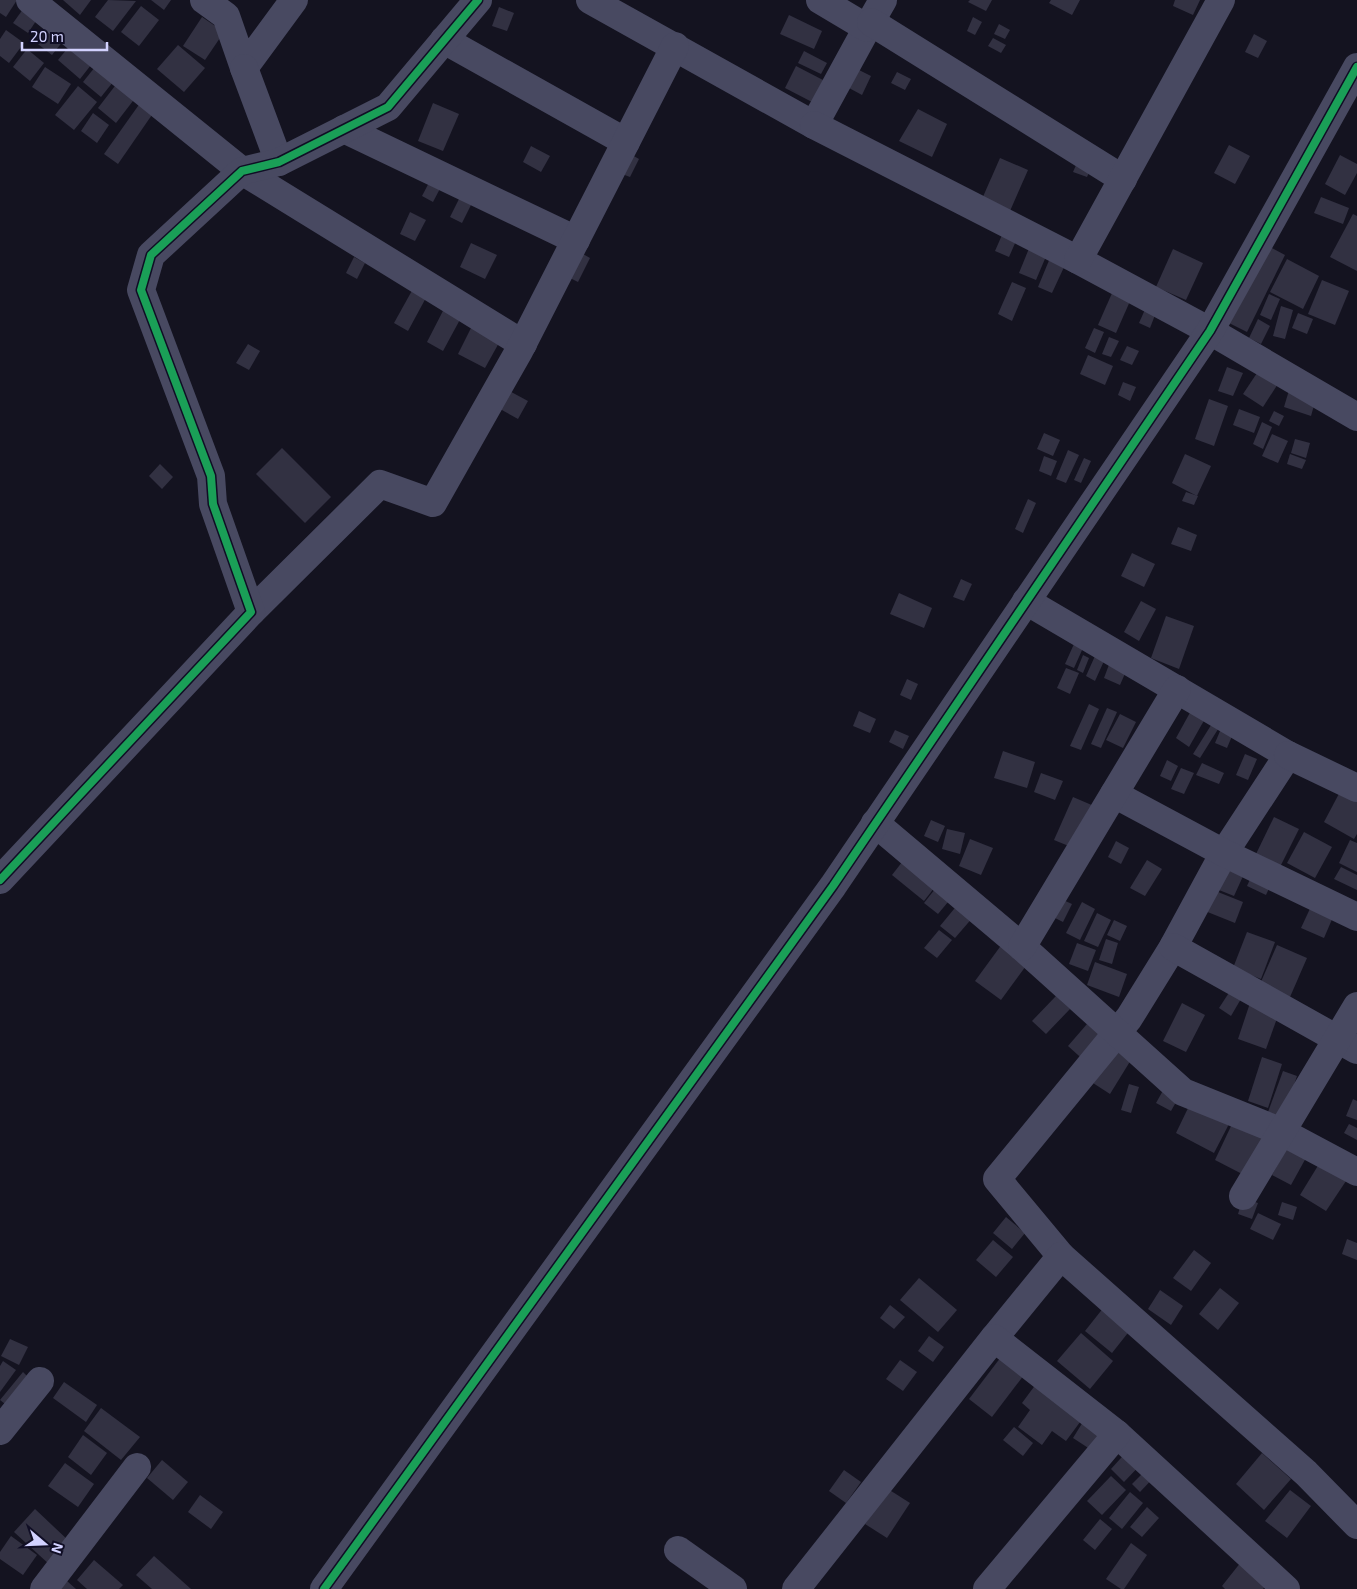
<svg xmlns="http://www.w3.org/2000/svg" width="1357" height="1589" font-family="'Exo 2',sans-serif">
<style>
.building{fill:#323142}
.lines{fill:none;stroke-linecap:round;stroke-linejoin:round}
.street{stroke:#484961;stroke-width:28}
.cycleway-casing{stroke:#100e25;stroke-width:11}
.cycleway{stroke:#1a9f57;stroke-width:8}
</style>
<rect width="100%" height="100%" fill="#141320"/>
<g class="building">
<polygon points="0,0 17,0 6,17 0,13"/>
<polygon points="63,0 91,0 80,15"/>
<polygon points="108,0 136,1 113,31 95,17"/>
<polygon points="151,0 171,0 164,10"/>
<polygon points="970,0 992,0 986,11 968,2"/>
<polygon points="1051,0 1080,0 1072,15 1049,3"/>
<polygon points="1175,0 1200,0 1193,15 1173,6"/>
<polygon points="26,5 40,15 28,33 13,23"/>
<polygon points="141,6 159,20 139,46 121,32"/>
<polygon points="499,7 514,13 507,31 492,26"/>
<polygon points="789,15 822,31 814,49 780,34"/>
<polygon points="202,17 224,32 205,60 183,46"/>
<polygon points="973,17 982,22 975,35 967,31"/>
<polygon points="49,22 67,36 52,55 34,41"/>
<polygon points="999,24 1010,30 1005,39 994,34"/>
<polygon points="6,30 24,43 9,63 0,56 0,39"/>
<polygon points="1254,34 1267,41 1258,58 1245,52"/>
<polygon points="76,38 98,56 80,79 58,60"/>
<polygon points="993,38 1006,45 1001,53 988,46"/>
<polygon points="178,45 205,68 184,92 157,69"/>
<polygon points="27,49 44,63 30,81 13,67"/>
<polygon points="804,51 827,63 821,74 798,63"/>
<polygon points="99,62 117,77 101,97 83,82"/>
<polygon points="796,66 823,80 812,102 785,88"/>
<polygon points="45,67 71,84 58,104 32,87"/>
<polygon points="859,70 871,76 862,95 849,88"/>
<polygon points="897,72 911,79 905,90 891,83"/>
<polygon points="118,82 136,97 116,123 98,108"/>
<polygon points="78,86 97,102 74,130 55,115"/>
<polygon points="143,99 156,109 118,164 104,154"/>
<polygon points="433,103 459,114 443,151 418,141"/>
<polygon points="918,109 947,124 932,157 899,141"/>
<polygon points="93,113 109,125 97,143 81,131"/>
<polygon points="1229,145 1250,156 1235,184 1214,173"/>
<polygon points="531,146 550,156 541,172 523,162"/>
<polygon points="1084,147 1098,153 1087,177 1073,172"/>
<polygon points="632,155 639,159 630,177 622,174"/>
<polygon points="1340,155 1357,164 1357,173 1345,195 1325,184"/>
<polygon points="1000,158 1028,170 1010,211 982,199"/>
<polygon points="433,175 444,181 433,202 422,196"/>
<polygon points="464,189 476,195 462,223 450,217"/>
<polygon points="1321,197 1349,208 1343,224 1314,213"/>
<polygon points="410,212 426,220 415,241 400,234"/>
<polygon points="1353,214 1357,216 1357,271 1330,257"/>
<polygon points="1002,235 1016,241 1009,257 995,251"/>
<polygon points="471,243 497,255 485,279 460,267"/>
<polygon points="1030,246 1047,254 1036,280 1019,273"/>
<polygon points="1268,246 1285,255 1247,332 1229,323"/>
<polygon points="1173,249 1203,263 1186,300 1156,287"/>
<polygon points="583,254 590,258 578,282 570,278"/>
<polygon points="354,257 365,263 357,279 346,273"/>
<polygon points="1050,258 1065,265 1052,293 1038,287"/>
<polygon points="1287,259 1319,276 1303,309 1270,292"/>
<polygon points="1322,280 1349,291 1335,325 1308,314"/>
<polygon points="1012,282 1026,288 1012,321 998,314"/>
<polygon points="1116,284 1134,292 1116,333 1098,325"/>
<polygon points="414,287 428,294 408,331 394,323"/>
<polygon points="1269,294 1280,299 1271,320 1260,315"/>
<polygon points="446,305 463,314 443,351 427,342"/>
<polygon points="1147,305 1157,310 1150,328 1139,323"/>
<polygon points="1281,306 1293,310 1285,339 1273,336"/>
<polygon points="1298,313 1313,319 1307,334 1292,328"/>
<polygon points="1258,319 1270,326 1261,344 1249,338"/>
<polygon points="472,326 500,341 485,368 458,354"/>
<polygon points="1094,328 1104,332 1095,353 1085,348"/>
<polygon points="1109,337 1119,341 1111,357 1102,354"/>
<polygon points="248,344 260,351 249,370 236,363"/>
<polygon points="1127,346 1139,351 1132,365 1120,360"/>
<polygon points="1088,355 1113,366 1105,385 1080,374"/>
<polygon points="1263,364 1283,376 1263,407 1243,394"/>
<polygon points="1227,367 1243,373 1233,396 1218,391"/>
<polygon points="1123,382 1136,387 1130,401 1118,395"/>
<polygon points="502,387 528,401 518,419 493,405"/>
<polygon points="1290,387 1317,395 1311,416 1284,407"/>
<polygon points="1209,399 1228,406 1214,446 1195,439"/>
<polygon points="1239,409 1260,417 1254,433 1233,425"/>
<polygon points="1274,411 1284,416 1279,426 1269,421"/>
<polygon points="1262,422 1272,427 1263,449 1253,444"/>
<polygon points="1044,433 1060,440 1053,456 1037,449"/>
<polygon points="1272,434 1288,441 1278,463 1262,456"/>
<polygon points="1295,439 1310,443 1306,458 1291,453"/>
<polygon points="282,448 331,497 305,523 256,474"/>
<polygon points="1068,450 1079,455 1066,483 1056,479"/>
<polygon points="1185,454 1211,466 1197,496 1172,483"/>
<polygon points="1290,454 1306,460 1302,469 1287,464"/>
<polygon points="1044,456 1057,461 1051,476 1039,471"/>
<polygon points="1084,458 1091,461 1081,483 1074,480"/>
<polygon points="160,464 173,477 162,489 149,476"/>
<polygon points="1186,492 1198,496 1194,505 1182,501"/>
<polygon points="1028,499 1036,503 1023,533 1015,529"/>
<polygon points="1178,527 1197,535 1191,551 1171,544"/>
<polygon points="1132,553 1155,564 1144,587 1121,576"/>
<polygon points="961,579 972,584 964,601 953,597"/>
<polygon points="899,593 932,608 924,628 890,614"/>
<polygon points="1141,601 1156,609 1139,641 1124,632"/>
<polygon points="1166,616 1194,626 1179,669 1151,658"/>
<polygon points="1074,644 1083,648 1074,668 1065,664"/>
<polygon points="1083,655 1089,658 1083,673 1077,670"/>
<polygon points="1095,656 1104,661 1095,681 1086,676"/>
<polygon points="1110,662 1127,669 1120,685 1104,678"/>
<polygon points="1066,668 1079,673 1070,694 1057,688"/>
<polygon points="907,679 918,684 911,700 900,695"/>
<polygon points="1089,704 1099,709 1081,750 1070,746"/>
<polygon points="1107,708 1117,712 1101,748 1091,744"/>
<polygon points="1192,709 1206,717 1189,747 1176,738"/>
<polygon points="859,711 876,719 870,733 853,726"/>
<polygon points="1120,714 1136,722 1123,748 1106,740"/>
<polygon points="1213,722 1220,726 1200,758 1193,754"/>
<polygon points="1223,724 1235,729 1227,748 1215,743"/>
<polygon points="895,730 909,736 903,749 889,742"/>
<polygon points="1003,751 1035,762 1027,788 994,778"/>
<polygon points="1245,754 1257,759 1248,780 1236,775"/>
<polygon points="1167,760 1178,766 1171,781 1160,776"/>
<polygon points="1202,763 1224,773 1219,784 1196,775"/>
<polygon points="1181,768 1194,773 1184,794 1171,789"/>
<polygon points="1041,773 1063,781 1055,800 1034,792"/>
<polygon points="1342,788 1357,796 1357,834 1354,839 1324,822"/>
<polygon points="1073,797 1094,806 1076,849 1054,840"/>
<polygon points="1274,817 1299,829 1280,867 1256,854"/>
<polygon points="931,820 945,826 938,842 924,836"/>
<polygon points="947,829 965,833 960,854 942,849"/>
<polygon points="1304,832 1332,847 1315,878 1287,863"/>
<polygon points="970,839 993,848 981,875 959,866"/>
<polygon points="1350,840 1357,843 1357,872 1339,863"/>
<polygon points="1116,841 1129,848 1121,864 1108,857"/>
<polygon points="906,857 938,883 924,901 892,875"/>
<polygon points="1147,860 1162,869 1145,896 1130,888"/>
<polygon points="1224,866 1244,874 1234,896 1214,888"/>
<polygon points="1256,866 1275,875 1266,895 1247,886"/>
<polygon points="1341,867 1357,875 1357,890 1334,879"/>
<polygon points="939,884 953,896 938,914 924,903"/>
<polygon points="1213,890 1243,902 1235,923 1205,911"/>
<polygon points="1061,899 1072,904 1063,922 1053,917"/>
<polygon points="1314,900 1336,910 1324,938 1301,928"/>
<polygon points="1082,902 1095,909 1080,940 1066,933"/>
<polygon points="959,903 974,916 955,938 940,926"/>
<polygon points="1097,913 1111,920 1098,947 1084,941"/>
<polygon points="1114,920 1127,926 1120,941 1107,935"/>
<polygon points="939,930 952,940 937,958 924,948"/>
<polygon points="1247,932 1275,942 1261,979 1233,968"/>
<polygon points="1106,939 1118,943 1112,964 1099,960"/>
<polygon points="1005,940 1031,959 1001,1000 975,981"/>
<polygon points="1077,943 1096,950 1088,971 1069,964"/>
<polygon points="1277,945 1307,958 1290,997 1260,984"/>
<polygon points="1095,962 1127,974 1119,997 1087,985"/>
<polygon points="1234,985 1245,992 1231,1016 1219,1008"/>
<polygon points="1056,996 1070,1009 1046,1034 1032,1021"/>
<polygon points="1251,1000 1280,1010 1266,1049 1238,1039"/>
<polygon points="1182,1003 1205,1015 1186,1052 1163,1041"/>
<polygon points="1087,1024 1107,1041 1088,1064 1068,1046"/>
<polygon points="1116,1044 1134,1055 1110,1094 1093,1083"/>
<polygon points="1262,1057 1282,1064 1268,1108 1248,1101"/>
<polygon points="1283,1071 1297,1076 1283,1118 1268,1112"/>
<polygon points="1129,1084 1139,1087 1131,1113 1121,1110"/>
<polygon points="1165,1087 1180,1095 1171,1111 1156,1103"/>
<polygon points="1353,1099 1357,1101 1357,1120 1346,1116"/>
<polygon points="1190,1104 1229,1124 1214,1153 1176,1133"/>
<polygon points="1232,1124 1264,1139 1246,1176 1215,1160"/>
<polygon points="1349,1124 1357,1128 1357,1140 1344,1133"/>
<polygon points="1288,1146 1307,1156 1291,1185 1272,1175"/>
<polygon points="1319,1164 1346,1181 1326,1211 1300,1195"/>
<polygon points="1243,1198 1258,1203 1252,1219 1238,1214"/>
<polygon points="1282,1202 1297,1207 1293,1220 1278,1215"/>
<polygon points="1258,1213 1281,1224 1273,1240 1250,1229"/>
<polygon points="1006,1217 1025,1233 1012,1249 993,1233"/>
<polygon points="1347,1239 1357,1243 1357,1260 1342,1254"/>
<polygon points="993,1240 1013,1257 996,1277 976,1260"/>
<polygon points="1194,1250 1211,1263 1191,1291 1173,1278"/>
<polygon points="919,1278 957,1310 938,1332 900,1300"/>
<polygon points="1220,1288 1239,1303 1218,1330 1199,1314"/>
<polygon points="1160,1290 1183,1306 1171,1325 1148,1309"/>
<polygon points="890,1305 905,1317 894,1329 880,1318"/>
<polygon points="1104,1307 1131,1329 1112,1353 1085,1331"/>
<polygon points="1081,1333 1113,1361 1090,1389 1057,1361"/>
<polygon points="929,1336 944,1347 933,1362 918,1351"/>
<polygon points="10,1339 28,1347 19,1365 1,1356"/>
<polygon points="1004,1353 1027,1371 992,1417 969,1399"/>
<polygon points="900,1360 917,1372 903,1391 886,1379"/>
<polygon points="3,1361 16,1370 0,1392 0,1366"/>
<polygon points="23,1372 31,1380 9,1407 0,1400"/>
<polygon points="1039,1380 1086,1414 1066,1441 1052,1431 1042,1445 1018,1427 1030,1410 1022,1403"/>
<polygon points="64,1382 97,1405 86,1422 53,1398"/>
<polygon points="101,1408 140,1437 121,1460 84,1431"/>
<polygon points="1086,1417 1109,1433 1096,1453 1073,1438"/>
<polygon points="1014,1427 1033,1443 1023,1456 1003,1440"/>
<polygon points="83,1435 107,1453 91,1475 68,1457"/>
<polygon points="1130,1448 1144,1461 1124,1482 1111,1469"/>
<polygon points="1262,1453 1291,1479 1264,1510 1236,1484"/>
<polygon points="162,1460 188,1482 173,1500 147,1478"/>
<polygon points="65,1463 94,1484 78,1507 48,1486"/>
<polygon points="1149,1467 1157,1474 1140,1492 1132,1484"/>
<polygon points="844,1470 861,1482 846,1503 829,1491"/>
<polygon points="1111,1476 1126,1490 1102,1515 1087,1501"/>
<polygon points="888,1489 910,1503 887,1538 865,1524"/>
<polygon points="1290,1490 1311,1506 1287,1538 1265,1521"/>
<polygon points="1130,1492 1143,1503 1122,1529 1109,1518"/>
<polygon points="200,1495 223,1512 211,1529 188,1512"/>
<polygon points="1147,1507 1159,1518 1142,1537 1130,1527"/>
<polygon points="35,1509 70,1542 50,1565 14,1532"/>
<polygon points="1100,1519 1112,1529 1095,1550 1083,1540"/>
<polygon points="11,1536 37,1555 23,1575 0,1559 0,1552"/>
<polygon points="1131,1543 1147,1555 1124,1589 1121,1589 1106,1579"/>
<polygon points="154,1556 191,1589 152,1589 136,1575"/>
<polygon points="94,1560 123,1585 119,1589 87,1589 77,1580"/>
<polygon points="1241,1562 1267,1583 1263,1589 1225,1589 1222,1586"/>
<polygon points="67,1581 76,1589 61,1589"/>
</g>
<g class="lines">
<g class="street">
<polyline points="30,0 242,171 523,344"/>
<polyline points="204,0 226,16 244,68 294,0"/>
<polyline points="590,0 814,125 867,28"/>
<polyline points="820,0 867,28 883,0"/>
<polyline points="871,22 1123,179"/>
<polyline points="444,40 626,142"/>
<polyline points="244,68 279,162"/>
<polyline points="814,125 1078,260 1210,331 1357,417"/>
<polyline points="344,129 576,240"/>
<polyline points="1078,260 1221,0"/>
<polyline points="1026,601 1288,755 1224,853 1173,947 1129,1018 997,1179 1061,1256"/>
<polyline points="251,612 380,484 433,503 519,351 675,46"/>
<polyline points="1288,755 1357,788"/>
<polyline points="1114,794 1224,853 1357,917"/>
<polyline points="875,823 1022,947 1183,1092 1282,1132 1357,1172"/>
<polyline points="0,880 251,612 213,504 211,476 141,290 151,255 242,171 279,162 388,107 478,0"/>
<polyline points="1022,947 1177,689"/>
<polyline points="1173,947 1357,1050"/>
<polyline points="1243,1196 1357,1006"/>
<polyline points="994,1338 1061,1256 1306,1473 1357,1525"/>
<polyline points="0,1431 40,1381"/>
<polyline points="1117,1434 1286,1589"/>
<polyline points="678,1550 733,1589"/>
<polyline points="44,1589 137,1467"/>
<polyline points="324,1589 833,886 1210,331 1357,67"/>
<polyline points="796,1589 994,1338 1117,1434 987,1589"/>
</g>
<g class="cycleway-casing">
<g id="cycleway">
<polyline points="0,880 251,612 213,504 211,476 141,290 151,255 242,171 279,162 388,107 478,0"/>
<polyline points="324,1589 833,886 1210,331 1357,67"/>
</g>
</g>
<use href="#cycleway" class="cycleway"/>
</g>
<g transform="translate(45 1544) rotate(109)" stroke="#100e25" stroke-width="4" paint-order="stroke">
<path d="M0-4L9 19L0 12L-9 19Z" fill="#d2d2ff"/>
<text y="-8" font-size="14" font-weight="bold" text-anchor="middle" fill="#d2d2ff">N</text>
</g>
<path d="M22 42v8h85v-8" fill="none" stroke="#d2d2ff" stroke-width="2.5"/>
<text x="30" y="42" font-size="15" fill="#d2d2ff" stroke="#100e25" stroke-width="4" paint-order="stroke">20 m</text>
</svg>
